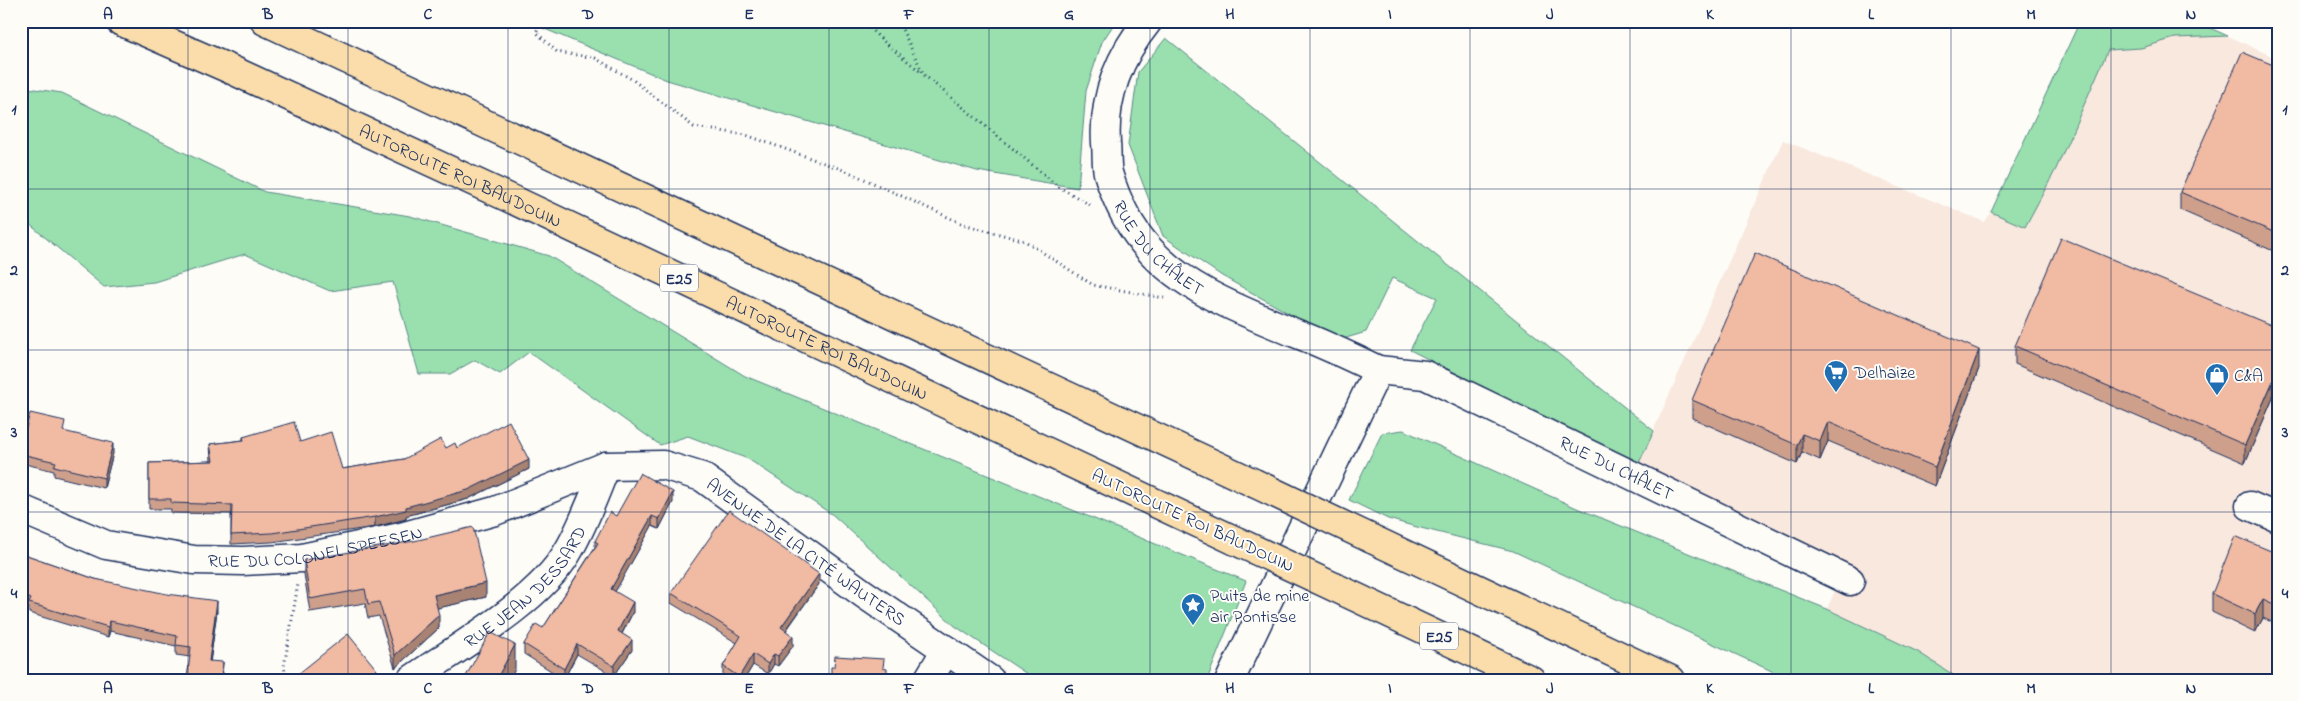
<svg xmlns="http://www.w3.org/2000/svg" width="2299" height="701" font-family="'Indie Flower',sans-serif">
<style>
.built{fill:#f9e8de}
.green{fill:#99e0ae;stroke:#5a8886}
.lines{fill:none;stroke-linecap:round;stroke-linejoin:round}
.minor-casing{stroke:#1b2f5e;stroke-width:31}
.highway-casing{stroke:#1b2f5e;stroke-width:31}
.path{stroke:#1b2f5e;stroke-width:3;stroke-dasharray:1 4;stroke-linecap:butt}
.minor{stroke:#fdfcf7;stroke-width:28}
.highway{stroke:#faddab;stroke-width:28}
.highway-bridge-casing{stroke:#1b2f5e;stroke-width:31;stroke-linecap:butt}
.highway-bridge{stroke:#faddab;stroke-width:28}
.wall{fill:#cea08c;stroke:#1b2f5e}
.shaded-wall{fill:#a88272;stroke:#1b2f5e}
.building{fill:#f0baa3;stroke:#1b2f5e}
.grid{fill:none;stroke:#1b2f5e;stroke-width:1;stroke-opacity:0.55}
.labels{text-anchor:middle;stroke-width:4;stroke-linejoin:round;paint-order:stroke}
.shield{fill:#fdfcf7;stroke:#5f6c8c;stroke-width:1}
.shield-label{font-size:16px;font-weight:bold;fill:#1b2f5e}
.street-label{font-size:18px;fill:#1b2f5e;stroke:#fdfcf7}
.poi-label{font-size:18px;fill:#1b2f5e;stroke:#fdfcf7;text-anchor:start}
.neatline{fill:none;stroke:#1b2f5e;stroke-width:2}
.grid-label{font-size:16px;text-anchor:middle;font-weight:bold;fill:#1b2f5e}
</style>
<rect width="100%" height="100%" fill="#fdfcf7"/>
<filter id="ink" filterUnits="userSpaceOnUse"><feTurbulence type="fractalNoise" baseFrequency=".02" numOctaves="2"/><feDisplacementMap in="SourceGraphic" scale="10" xChannelSelector="R" yChannelSelector="G"/><feConvolveMatrix kernelMatrix="1 2 1 2 8 2 1 2 1" color-interpolation-filters="sRGB"/></filter>
<g filter="url(#ink)">
<polygon class="built" points="2228,36 2278,59 2278,680 1961,680 1918,652 1827,609 1845,568 1638,465 1783,140 1985,222 1991,212 2025,227 2056,169 2108,50 2141,48 2175,38"/>
<g class="green">
<polygon points="496,21 1116,21 1102,42 1086,91 1078,188 977,171 667,80 540,27"/>
<polygon points="2080,21 2194,21 2228,36 2175,38 2141,48 2108,50 2056,169 2025,227 1991,212"/>
<polygon points="1166,38 1654,431 1638,465 1410,350 1437,298 1392,278 1366,332 1343,339 1317,329 1222,276 1163,236 1128,145 1138,72"/>
<polygon points="21,87 62,93 265,192 410,216 549,256 745,376 1246,581 1207,680 1036,680 955,626 833,515 748,459 688,436 660,445 529,352 500,374 475,360 450,374 419,374 393,282 330,291 245,254 154,282 104,287 21,217"/>
<polygon points="1403,430 1579,509 1827,609 1918,652 1961,680 1791,680 1513,551 1413,526 1388,519 1349,500 1382,433"/>
</g>
<g class="lines">
<g class="minor-casing">
<g id="minor">
<path id="s1" d="M1148 21C1119 57 1103 96 1106 143 1107 152 1106 164 1108 173 1116 200 1130 228 1149 249 1186 291 1246 312 1295 333 1324 344 1351 357 1378 370L1230 680"/>
<path id="s2" d="M1378 370 1425 375 1850 581"/>
<polyline points="2250,506 2278,518"/>
<path id="s3" d="M21 509 106 545 194 560 243 561 302 558 401 537 495 511 606 466 663 465 702 477 864 594 990 680"/>
<path id="s4" d="M411 680C458 647 538 602 567 553 582 529 595 493 606 466"/>
<polyline points="928,680 946,650"/>
</g>
</g>
<g class="highway-casing">
<g id="highway">
<path id="s5" d="M120 21 232 70 505 196 1236 541"/>
<polyline points="265,21 1254,483"/>
<polyline points="1372,539 1671,680"/>
<polyline points="1347,593 1531,680"/>
</g>
</g>
<g class="path">
<polyline points="542,21 536,32 557,52 595,58 633,80 694,127 746,135 849,172 963,224 1025,241 1093,285 1164,298"/>
<polyline points="862,21 882,40 922,73"/>
<polyline points="898,21 924,75 1059,187 1092,206"/>
<polyline points="884,674 902,677"/>
<polyline points="287,680 284,667 298,584"/>
<polyline points="819,680 833,672"/>
</g>
<use href="#minor" class="minor"/>
<use href="#highway" class="highway"/>
<g class="highway-bridge-casing">
<g id="highway-bridge">
<polyline points="1254,483 1372,539"/>
<polyline points="1236,541 1347,593"/>
</g>
</g>
<use href="#highway-bridge" class="highway-bridge"/>
</g>
<g class="wall">
<polygon points="2278,67 2278,253 2180,210 2180,192"/>
<polygon points="2278,328 2278,400 2273,398 2245,463 2015,364 2015,346"/>
<polygon points="1979,368 1935,486 1828,441 1820,460 1802,452 1797,464 1692,418 1692,400"/>
<polygon points="65,432 113,453 104,488 54,476 54,471 21,463 21,447"/>
<polygon points="243,437 300,442 342,469 404,459 446,448 457,448 529,469 468,499 406,516 406,519 375,527 272,542 231,544 231,514 171,513 171,509 149,509 149,463 211,461 210,444 243,440"/>
<polygon points="673,502 659,529 652,526 615,591 633,612 622,634 632,650 614,676 577,654 564,679 524,654 524,644 543,628 595,547 595,541 616,516"/>
<polygon points="21,553 95,579 217,611 210,661 223,672 222,680 187,680 190,657 176,655 176,646 110,631 108,637 29,613 29,608 21,604"/>
<polygon points="2278,554 2278,625 2263,618 2255,633 2212,612 2212,594"/>
<polygon points="304,560 486,597 437,608 439,628 395,668 379,616 368,618 365,603 310,612 304,574"/>
<polygon points="819,584 786,631 793,646 778,666 774,664 768,674 753,665 744,680 728,680 723,676 723,666 737,643 671,603 671,593"/>
<polygon points="298,674 377,680 298,680"/>
</g>
<g class="shaded-wall">
<polygon points="1979,350 1979,368 1935,486 1935,467"/>
<polygon points="2273,381 2273,398 2245,463 2245,445"/>
<polygon points="1828,422 1828,441 1820,460 1820,441"/>
<polygon points="1802,434 1802,452 1797,464 1797,445"/>
<polygon points="113,443 113,453 104,488 104,478"/>
<polygon points="529,460 529,469 468,499 406,516 406,519 375,527 375,517 406,507"/>
<polygon points="673,492 673,502 659,529 659,519"/>
<polygon points="652,516 652,526 611,599 611,589"/>
<polygon points="819,574 819,584 781,637 781,627"/>
<polygon points="486,583 486,597 434,609 434,595"/>
<polygon points="2263,599 2263,618 2255,633 2255,614"/>
<polygon points="217,601 217,611 209,671 209,661"/>
<polygon points="633,602 633,612 618,641 618,631"/>
<polygon points="439,615 439,628 395,668 395,655"/>
<polygon points="110,621 110,631 108,637 108,627"/>
<polygon points="793,636 793,646 778,666 778,656"/>
<polygon points="632,640 632,650 614,676 614,666"/>
<polygon points="577,644 577,654 564,679 564,669"/>
<polygon points="515,645 515,669 510,680 496,680"/>
<polygon points="753,654 753,665 744,680 739,680 739,677"/>
<polygon points="774,654 774,664 768,674 768,664"/>
<polygon points="223,662 222,680 221,680"/>
<polygon points="377,670 377,680 364,680"/>
</g>
<g class="building">
<polygon points="2242,52 2278,67 2278,234 2180,192"/>
<polygon points="2061,238 2278,328 2278,382 2273,381 2245,445 2015,346"/>
<polygon points="1755,253 1979,350 1935,467 1828,422 1820,441 1802,434 1797,445 1692,400"/>
<polygon points="30,413 65,421 63,431 113,443 104,478 54,466 56,462 21,454 21,447"/>
<polygon points="509,421 529,460 468,490 406,507 406,510 375,517 272,533 231,535 232,505 171,503 171,499 149,499 149,463 213,461 210,444 244,440 243,437 294,422 300,442 331,432 342,469 404,459 441,439 446,448 455,443 457,448"/>
<polygon points="640,473 673,492 659,519 652,516 611,589 633,602 618,631 632,640 614,666 577,644 564,669 524,644 536,624 543,628 598,543 595,541 610,512 616,516"/>
<polygon points="729,510 819,574 781,627 793,636 778,656 774,654 768,664 753,654 739,677 723,666 741,636 671,593"/>
<polygon points="473,527 486,583 434,595 439,615 395,655 379,602 368,604 365,589 310,599 304,560 414,541"/>
<polygon points="2235,536 2278,554 2278,606 2263,599 2255,614 2212,594"/>
<polygon points="21,553 95,579 167,594 217,601 209,661 223,662 221,680 187,680 191,647 176,645 177,636 110,621 108,627 29,603 31,599 21,594"/>
<polygon points="490,632 515,645 496,680 464,680"/>
<polygon points="348,634 377,670 364,680 302,680 298,674"/>
<polygon points="835,656 884,659 883,668 887,669 887,680 831,680 831,667 834,667"/>
</g>
</g>
<path class="grid" d="M188 21V680M348 21V680M508 21V680M669 21V680M829 21V680M989 21V680M1150 21V680M1310 21V680M1470 21V680M1630 21V680M1791 21V680M1951 21V680M2111 21V680M21 189H2278M21 350H2278M21 512H2278"/>
<defs>
<g id="supermarket-pin" transform="scale(1.25)"><path d="M0 17L-7.5 6A9.5 9.5 0 1 1 7.5 6Z" fill="#1f6fb2" stroke="#fdfcf7"/><path d="M-6-5.5h2.5l.6 2H6L4.5 2H-2.5L-4.4-4H-6ZM-1.5 3.2a1.3 1.3 0 1 0 .1 0ZM3 3.2a1.3 1.3 0 1 0 .1 0Z" fill="#fff"/></g>
<g id="shop-pin" transform="scale(1.25)"><path d="M0 17L-7.5 6A9.5 9.5 0 1 1 7.5 6Z" fill="#1f6fb2" stroke="#fdfcf7"/><path d="M-5-2.5h2.3a2.7 3.5 0 0 1 5.4 0H5L5.5 6h-11ZM-1.5-2.5h3a1.5 2.3 0 0 0-3 0Z" fill="#fff"/></g>
<g id="sight-pin" transform="scale(1.25)"><path d="M0 17L-7.5 6A9.5 9.5 0 1 1 7.5 6Z" fill="#1f6fb2" stroke="#fdfcf7"/><path d="M0-6L1.8-2.2L6-1.7L2.9 1.2L3.7 5.4L0 3.3L-3.7 5.4L-2.9 1.2L-6-1.7L-1.8-2.2Z" fill="#fff"/></g>
</defs>
<g fill-rule="evenodd">
<use href="#supermarket-pin" x="1836" y="372"/>
<use href="#shop-pin" x="2217" y="375"/>
<use href="#sight-pin" x="1193" y="605"/>
</g>
<g class="labels">
<g class="shield">
<rect x="660" y="264.5" width="38" height="27" rx="4"/>
<rect x="1420" y="622.5" width="38" height="27" rx="4"/>
</g>
<g class="shield-label">
<text x="679" y="284">E25</text>
<text x="1439" y="642">E25</text>
</g>
<g class="street-label">
<text dy="6" stroke="none"><textPath href="#s5" startOffset="374">AUTOROUTE ROI BAUDOUIN</textPath></text>
<text dy="6" stroke="none"><textPath href="#s1" startOffset="255">RUE DU CHÂLET</textPath></text>
<text dy="6" stroke="none"><textPath href="#s5" startOffset="779">AUTOROUTE ROI BAUDOUIN</textPath></text>
<text dy="6" stroke="none"><textPath href="#s2" startOffset="260">RUE DU CHÂLET</textPath></text>
<text transform="translate(1193 520) rotate(25)" y="6">AUTOROUTE ROI BAUDOUIN</text>
<text dy="6" stroke="none"><textPath href="#s3" startOffset="304">RUE DU COLONEL SPEESEN</textPath></text>
<text dy="6" stroke="none"><textPath href="#s3" startOffset="834">AVENUE DE LA CITÉ WAUTERS</textPath></text>
<text dy="6" stroke="none"><textPath href="#s4" startOffset="149">RUE JEAN DESSARD</textPath></text>
</g>
<g class="poi-label">
<text x="1854" y="378">Delhaize</text>
<text x="2234" y="381">C&amp;A</text>
<text x="1210" y="601">Puits de mine<tspan x="1210" dy="21">air Pontisse</tspan></text>
</g>
</g>
<rect width="2299" height="701" fill="none" stroke="#fdfcf7" stroke-width="55"/>
<rect x="28" y="28" width="2244" height="646" class="neatline"/>
<g class="grid-label">
<text x="108" y="19">A</text>
<text x="268" y="19">B</text>
<text x="428" y="19">C</text>
<text x="588" y="19">D</text>
<text x="749" y="19">E</text>
<text x="909" y="19">F</text>
<text x="1069" y="19">G</text>
<text x="1230" y="19">H</text>
<text x="1390" y="19">I</text>
<text x="1550" y="19">J</text>
<text x="1710" y="19">K</text>
<text x="1871" y="19">L</text>
<text x="2031" y="19">M</text>
<text x="2191" y="19">N</text>
<text x="14" y="114">1</text>
<text x="2285" y="114">1</text>
<text x="14" y="275">2</text>
<text x="2285" y="275">2</text>
<text x="14" y="437">3</text>
<text x="2285" y="437">3</text>
<text x="14" y="598">4</text>
<text x="2285" y="598">4</text>
<text x="108" y="693">A</text>
<text x="268" y="693">B</text>
<text x="428" y="693">C</text>
<text x="588" y="693">D</text>
<text x="749" y="693">E</text>
<text x="909" y="693">F</text>
<text x="1069" y="693">G</text>
<text x="1230" y="693">H</text>
<text x="1390" y="693">I</text>
<text x="1550" y="693">J</text>
<text x="1710" y="693">K</text>
<text x="1871" y="693">L</text>
<text x="2031" y="693">M</text>
<text x="2191" y="693">N</text>
</g>
</svg>
